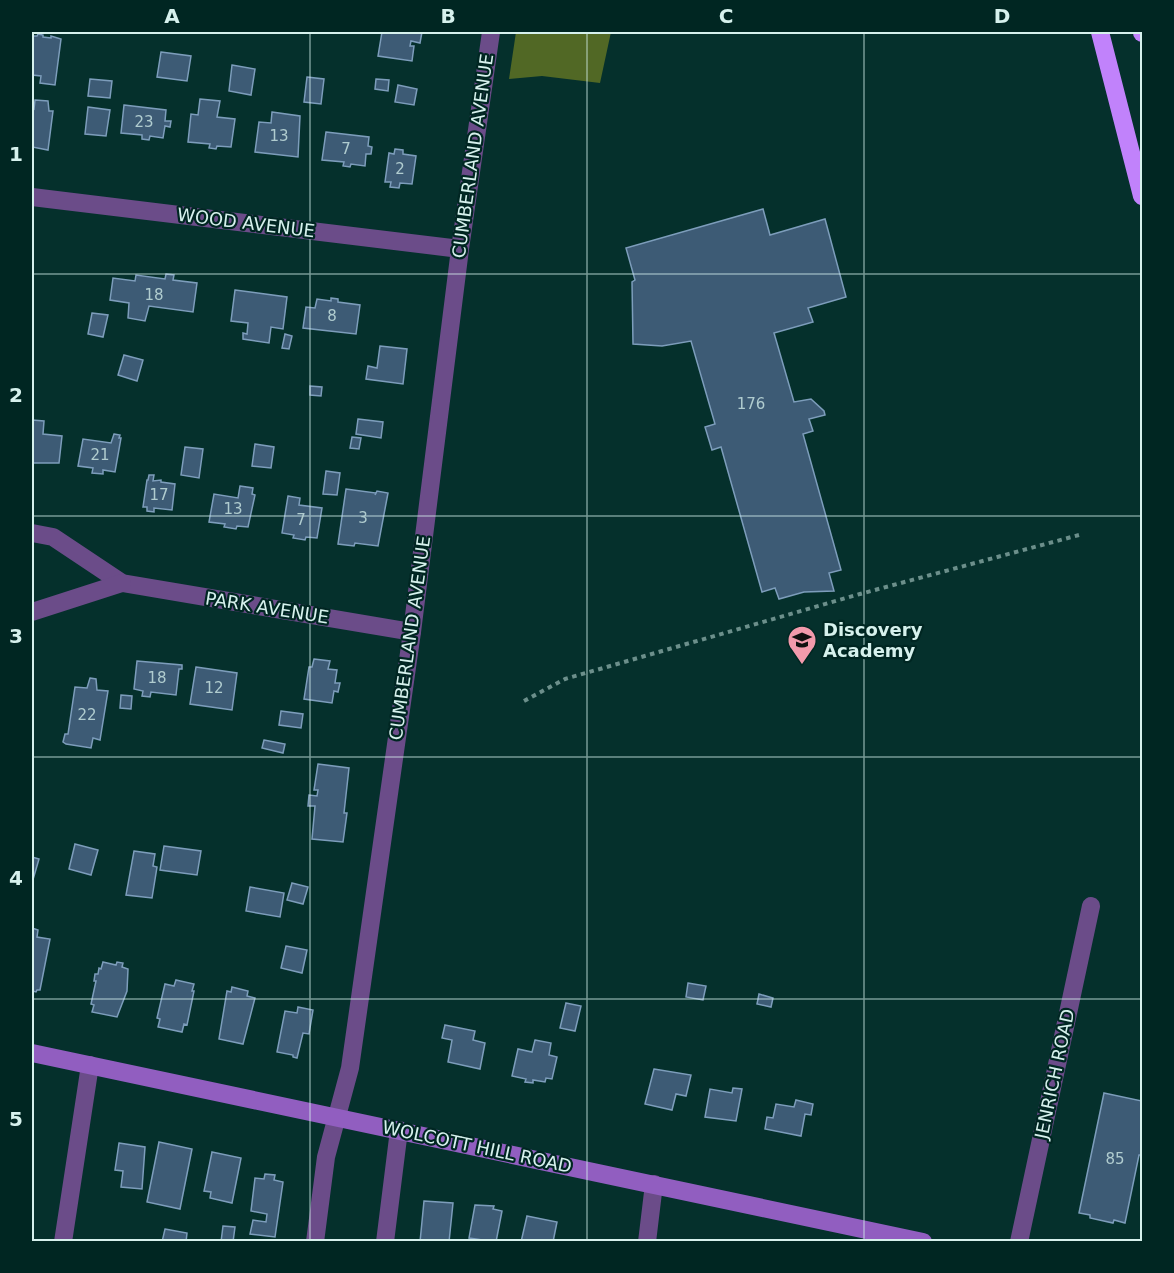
<svg xmlns="http://www.w3.org/2000/svg" width="1174" height="1273" font-family="'DejaVu Sans',sans-serif">
<style>
.forest{fill:#516825}
.building{fill:#3d5b75;stroke:#7d9dbb;stroke-width:1.5}
.lines{fill:none;stroke-linecap:round;stroke-linejoin:round}
.path{stroke:#6c8f8b;stroke-width:4;stroke-dasharray:4.5 4.5;stroke-linecap:butt}
.street{stroke:#6b4c89;stroke-width:18}
.secondary{stroke:#915ec0;stroke-width:18}
.highway{stroke:#c182fb;stroke-width:18}
.grid{fill:none;stroke:#d6f1ed;stroke-width:1.5;stroke-opacity:0.55}
.labels{text-anchor:middle;stroke-width:4.5;stroke-linejoin:round;paint-order:stroke}
.number-label{font-size:15px;fill:#b0cccf}
.street-label{font-size:18px;fill:#d6f1ed;stroke:#002622}
.poi-label{font-size:18px;font-weight:bold;fill:#d6f1ed;stroke:#002622;text-anchor:start}
.neatline{fill:none;stroke:#d6f1ed;stroke-width:2}
.grid-label{font-size:20px;text-anchor:middle;font-weight:bold;fill:#d6f1ed}
</style>
<rect width="100%" height="100%" fill="#05302c"/>
<polygon class="forest" points="516,32 611,32 600,83 542,76 509,79"/>
<g class="building">
<polygon points="382,32 422,32 420,43 411,41 410,46 414,46 412,61 378,56"/>
<polygon points="38,34 43,35 43,37 51,38 51,36 61,39 55,85 40,83 41,76 32,75 33,36 37,36"/>
<polygon points="161,52 191,56 187,81 157,77"/>
<polygon points="232,65 255,69 251,95 229,91"/>
<polygon points="307,77 324,79 321,104 304,102"/>
<polygon points="90,79 112,81 110,98 88,96"/>
<polygon points="376,79 389,80 388,91 375,89"/>
<polygon points="398,85 417,89 414,105 395,102"/>
<polygon points="200,99 220,101 217,117 235,119 231,147 217,146 216,149 209,148 210,144 188,142 191,114 198,115"/>
<polygon points="35,100 48,101 49,111 53,111 48,150 32,147 32,108 34,109"/>
<polygon points="124,105 166,110 165,121 171,121 170,127 165,126 163,138 150,136 149,140 142,139 142,135 121,133"/>
<polygon points="88,107 110,110 106,136 85,134"/>
<polygon points="272,112 300,116 298,157 255,152 259,122 271,123"/>
<polygon points="326,132 369,137 368,146 372,147 371,154 366,154 365,166 351,164 350,167 343,166 344,162 322,160"/>
<polygon points="395,149 403,150 403,154 416,156 412,184 400,183 399,188 390,187 391,182 385,182 389,153 394,154"/>
<polygon points="763,209 770,235 825,219 846,297 808,308 813,322 774,333 794,402 811,399 824,411 825,415 809,419 813,431 803,434 841,570 829,573 834,591 804,592 779,599 775,588 762,592 721,447 712,450 705,427 715,424 691,341 662,346 633,344 632,282 635,280 626,248"/>
<polygon points="166,274 174,275 173,280 197,283 193,312 149,306 145,321 128,318 129,303 110,300 113,278 135,281 136,275 165,279"/>
<polygon points="235,290 287,297 283,329 271,327 269,343 243,339 243,333 247,334 248,323 231,321"/>
<polygon points="331,298 338,299 338,302 360,305 356,334 303,328 306,307 315,308 317,299 331,301"/>
<polygon points="92,313 108,315 103,337 88,334"/>
<polygon points="285,334 292,336 289,349 282,348"/>
<polygon points="380,346 407,349 403,384 366,379 368,366 377,368"/>
<polygon points="124,355 143,360 137,381 118,375"/>
<polygon points="310,386 322,387 321,396 310,395"/>
<polygon points="358,419 383,422 381,438 356,434"/>
<polygon points="32,420 44,421 43,434 62,436 59,463 32,463"/>
<polygon points="114,434 120,435 119,438 121,438 115,472 103,470 103,474 92,473 93,468 78,466 83,439 111,443"/>
<polygon points="352,437 361,438 359,449 350,448"/>
<polygon points="255,444 274,447 271,468 252,466"/>
<polygon points="185,447 203,449 199,478 181,475"/>
<polygon points="326,471 340,473 337,495 323,494"/>
<polygon points="149,475 154,475 153,481 161,480 161,482 175,484 172,510 154,508 154,512 147,511 147,507 143,507 147,480 148,480"/>
<polygon points="240,486 253,488 252,494 255,495 248,527 237,526 236,529 224,527 225,524 209,522 214,494 238,498"/>
<polygon points="346,489 376,493 375,495 377,491 388,493 378,546 355,543 354,546 338,544"/>
<polygon points="288,496 300,498 299,505 322,508 317,538 306,537 305,540 293,538 294,535 282,533"/>
<polygon points="314,659 330,661 328,669 337,670 335,683 340,683 338,692 334,691 332,703 304,699 309,667 312,667"/>
<polygon points="137,661 182,665 182,669 179,669 176,695 151,692 150,697 142,696 143,691 134,689"/>
<polygon points="196,667 237,673 232,710 190,704"/>
<polygon points="90,678 96,679 97,690 108,691 100,740 93,738 91,748 66,744 63,742 65,734 68,734 75,687 87,688"/>
<polygon points="121,695 132,696 131,709 120,708"/>
<polygon points="281,711 303,714 301,728 279,725"/>
<polygon points="264,740 285,744 283,753 262,748"/>
<polygon points="318,764 349,768 344,813 347,813 343,842 312,839 315,806 308,806 309,795 317,796 318,790 314,790"/>
<polygon points="75,844 98,850 91,875 69,869"/>
<polygon points="164,846 201,851 197,875 160,870"/>
<polygon points="134,851 155,854 153,866 157,867 152,898 126,895"/>
<polygon points="32,857 39,859 32,883"/>
<polygon points="292,883 308,887 303,904 287,900"/>
<polygon points="250,887 284,893 280,917 246,911"/>
<polygon points="32,928 38,930 37,937 50,939 40,990 37,990 36,992 32,991"/>
<polygon points="286,946 307,950 302,973 281,968"/>
<polygon points="103,962 116,965 117,962 123,963 122,967 128,969 127,991 117,1017 92,1012 94,1005 91,1004 96,981 94,981 95,974 98,974 99,968 101,969"/>
<polygon points="176,980 194,984 192,991 194,991 187,1025 184,1024 182,1032 158,1027 160,1019 157,1018 165,984 174,986"/>
<polygon points="688,983 706,986 703,1000 686,997"/>
<polygon points="232,987 248,991 247,996 255,998 243,1044 219,1039 227,991 231,992"/>
<polygon points="759,994 773,998 771,1007 757,1004"/>
<polygon points="566,1003 581,1006 575,1031 560,1028"/>
<polygon points="298,1007 313,1010 309,1034 303,1033 297,1058 293,1057 293,1055 277,1052 285,1011 297,1013"/>
<polygon points="445,1025 475,1031 473,1040 485,1043 480,1069 448,1062 452,1040 442,1038"/>
<polygon points="535,1040 551,1043 549,1055 557,1057 552,1079 546,1078 545,1082 533,1080 533,1083 525,1082 526,1079 512,1076 518,1049 532,1052"/>
<polygon points="654,1069 691,1075 686,1096 676,1094 672,1110 645,1104"/>
<polygon points="733,1088 742,1089 736,1121 705,1117 710,1089 732,1093"/>
<polygon points="1104,1093 1142,1101 1142,1155 1139,1155 1125,1223 1114,1220 1113,1223 1090,1218 1090,1215 1079,1213"/>
<polygon points="796,1100 813,1104 811,1115 805,1114 801,1136 765,1129 767,1117 773,1118 776,1104 794,1107"/>
<polygon points="159,1142 192,1149 180,1209 147,1202"/>
<polygon points="119,1143 145,1147 142,1189 121,1187 123,1171 115,1170"/>
<polygon points="212,1152 241,1158 232,1203 210,1198 211,1192 204,1191"/>
<polygon points="265,1174 275,1175 274,1180 283,1182 275,1237 250,1234 253,1220 266,1222 267,1214 251,1211 255,1178 264,1179"/>
<polygon points="424,1201 453,1203 449,1242 420,1242"/>
<polygon points="475,1205 494,1206 493,1209 502,1211 496,1242 469,1238"/>
<polygon points="527,1216 557,1222 553,1242 521,1242"/>
<polygon points="223,1226 235,1227 233,1242 221,1242"/>
<polygon points="165,1229 187,1233 186,1242 162,1242"/>
</g>
<g class="lines">
<polyline class="path" points="524,701 565,679 860,594 1079,535"/>
<g class="street">
<polyline points="32,197 460,249"/>
<polyline points="32,533 53,537 122,583 412,632"/>
<polyline points="32,612 122,583"/>
<polyline points="63,1242 90,1065"/>
<polyline points="315,1242 326,1157 350,1068 412,632 460,249 491,32"/>
<polyline points="385,1242 399,1130"/>
<polyline points="647,1242 654,1184"/>
<polyline points="1019,1242 1091,906"/>
</g>
<polyline class="secondary" points="32,1053 923,1242"/>
<g class="highway">
<polyline points="1100,32 1142,196"/>
<polyline points="1142,32 1142,33"/>
</g>
</g>
<path class="grid" d="M310 32V1242M587 32V1242M864 32V1242M32 274H1142M32 516H1142M32 757H1142M32 999H1142"/>
<defs>
<g id="school-pin" transform="scale(1.5)"><path d="M0 17L-7.5 6A9.5 9.5 0 1 1 7.5 6Z" fill="#f29aac" stroke="#002622"/><path d="M0-5L7-2L0 1L-7-2ZM-4 1L0 2.5L4 1V4Q0 6-4 4Z" fill="#111"/></g>
</defs>
<g fill-rule="evenodd">
<use href="#school-pin" x="802" y="640"/>
</g>
<g class="labels">
<g class="number-label">
<text x="144" y="127">23</text>
<text x="279" y="141">13</text>
<text x="346" y="154">7</text>
<text x="400" y="174">2</text>
<text x="154" y="300">18</text>
<text x="332" y="321">8</text>
<text x="751" y="409">176</text>
<text x="100" y="460">21</text>
<text x="159" y="500">17</text>
<text x="233" y="514">13</text>
<text x="363" y="523">3</text>
<text x="301" y="525">7</text>
<text x="157" y="683">18</text>
<text x="214" y="693">12</text>
<text x="87" y="720">22</text>
<text x="1115" y="1164">85</text>
</g>
<g class="street-label">
<text transform="translate(473 156) rotate(-82)" y="6">CUMBERLAND AVENUE</text>
<text transform="translate(246 223) rotate(7)" y="6">WOOD AVENUE</text>
<text transform="translate(267 608) rotate(9)" y="6">PARK AVENUE</text>
<text transform="translate(410 638) rotate(-82)" y="6">CUMBERLAND AVENUE</text>
<text transform="translate(1055 1074) rotate(-78)" y="6">JENRICH ROAD</text>
<text transform="translate(477 1147) rotate(12)" y="6">WOLCOTT HILL ROAD</text>
</g>
<g class="poi-label">
<text x="823" y="636">Discovery<tspan x="823" dy="21">Academy</tspan></text>
</g>
</g>
<rect width="1174" height="1273" fill="none" stroke="#002622" stroke-width="66"/>
<rect x="33" y="33" width="1108" height="1207" class="neatline"/>
<g class="grid-label">
<text x="172" y="23">A</text>
<text x="448" y="23">B</text>
<text x="726" y="23">C</text>
<text x="1002" y="23">D</text>
<text x="16" y="161">1</text>
<text x="16" y="402">2</text>
<text x="16" y="643">3</text>
<text x="16" y="885">4</text>
<text x="16" y="1126">5</text>
</g>
</svg>
